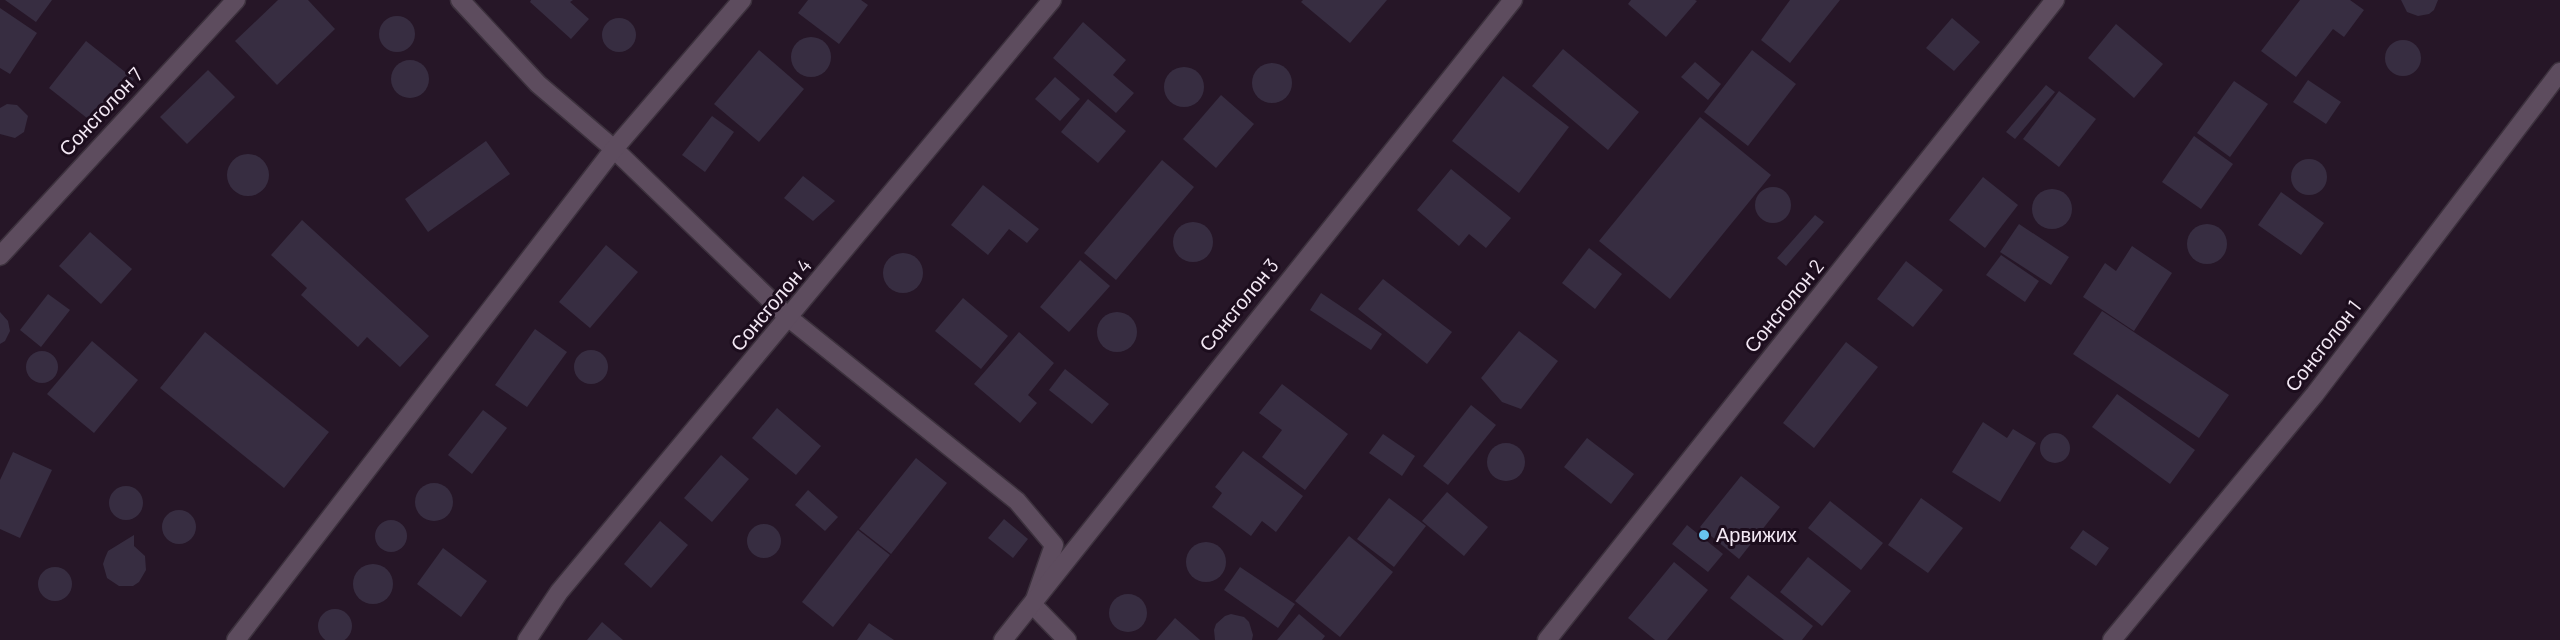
<svg xmlns="http://www.w3.org/2000/svg" width="2560" height="640" font-family="Barlow,sans-serif">
<style>
.building{fill:#372d41}
.lines{fill:none;stroke-linecap:round;stroke-linejoin:round}
.minor-casing{stroke:#3c313d;stroke-width:21}
.minor{stroke:#5d4c5e;stroke-width:18}
.poi-dot{fill:#67c4f0;stroke:#1c0d1d;stroke-width:2}
.labels{text-anchor:middle;stroke-width:6;stroke-linejoin:round;paint-order:stroke}
.street-label{font-size:20px;fill:#f3e8f4;stroke:#1c0d1d}
.poi-label{font-size:20px;fill:#f3e8f4;stroke:#1c0d1d;text-anchor:start}
</style>
<rect width="100%" height="100%" fill="#261627"/>
<g class="building">
<polygon points="5,0 52,0 36,22"/>
<polygon points="278,0 308,0 335,29 277,85 235,41"/>
<polygon points="531,0 573,0 570,2 589,19 571,39 530,2"/>
<polygon points="808,0 861,0 868,5 839,44 798,13"/>
<polygon points="1303,0 1387,0 1350,43 1301,2"/>
<polygon points="1631,0 1695,0 1697,1 1666,37 1628,4"/>
<polygon points="1790,0 1840,0 1790,63 1761,40"/>
<polygon points="2300,0 2350,0 2364,10 2344,37 2333,29 2296,77 2261,51"/>
<polygon points="2401,0 2438,0 2434,10 2429,14 2418,16 2407,12"/>
<polygon points="0,8 37,33 10,74 0,68"/>
<circle cx="397" cy="34" r="18"/>
<polygon points="1952,18 1980,42 1954,71 1926,48"/>
<circle cx="619" cy="35" r="17"/>
<polygon points="1083,22 1126,60 1113,75 1134,93 1116,113 1053,58"/>
<polygon points="2116,24 2163,64 2134,98 2088,58"/>
<circle cx="811" cy="57" r="20"/>
<circle cx="2403" cy="58" r="18"/>
<polygon points="86,41 134,79 97,126 49,88"/>
<polygon points="1563,49 1639,112 1608,150 1532,86"/>
<polygon points="759,50 804,89 759,142 714,104"/>
<polygon points="1752,50 1796,84 1748,146 1704,112"/>
<circle cx="410" cy="79" r="19"/>
<polygon points="1695,62 1721,84 1708,100 1681,77"/>
<circle cx="1272" cy="83" r="20"/>
<circle cx="1184" cy="87" r="20"/>
<polygon points="208,70 235,97 187,144 160,117"/>
<polygon points="1503,76 1569,127 1519,193 1452,141"/>
<polygon points="1055,77 1080,99 1060,121 1035,99"/>
<polygon points="2308,80 2341,102 2326,124 2293,102"/>
<polygon points="2234,81 2268,104 2230,157 2197,133"/>
<polygon points="2046,85 2055,92 2015,139 2006,132"/>
<polygon points="2059,91 2096,119 2059,167 2023,139"/>
<polygon points="1221,95 1254,124 1216,168 1183,139"/>
<polygon points="1088,99 1126,131 1098,163 1061,132"/>
<polygon points="7,104 17,105 28,116 24,132 15,138 0,134 0,108"/>
<polygon points="712,116 734,132 705,172 682,155"/>
<polygon points="1700,117 1771,175 1670,299 1599,241"/>
<polygon points="2194,136 2233,164 2201,209 2162,182"/>
<polygon points="486,141 510,174 428,232 405,199"/>
<circle cx="248" cy="175" r="21"/>
<circle cx="2309" cy="177" r="18"/>
<polygon points="1162,160 1194,187 1116,280 1084,253"/>
<polygon points="1451,169 1511,218 1486,248 1469,234 1459,246 1417,210"/>
<polygon points="803,176 835,201 813,221 784,198"/>
<polygon points="1983,177 2018,205 1985,248 1949,220"/>
<polygon points="983,185 1039,229 1027,243 1009,229 988,255 951,225"/>
<circle cx="1773" cy="205" r="18"/>
<circle cx="2052" cy="209" r="20"/>
<polygon points="2281,192 2324,223 2301,255 2258,225"/>
<polygon points="1815,215 1824,222 1786,266 1777,258"/>
<polygon points="302,220 429,336 400,367 367,337 358,347 301,295 307,288 271,255"/>
<circle cx="1193" cy="242" r="20"/>
<polygon points="2019,224 2069,257 2051,285 2000,252"/>
<circle cx="2207" cy="244" r="20"/>
<polygon points="90,232 132,269 101,304 59,266"/>
<polygon points="606,245 638,272 590,328 559,302"/>
<polygon points="2132,246 2172,273 2134,331 2083,297 2105,263 2116,271"/>
<polygon points="1589,248 1622,274 1595,309 1562,283"/>
<circle cx="903" cy="273" r="20"/>
<polygon points="2001,255 2039,281 2025,302 1986,275"/>
<polygon points="1080,260 1110,286 1069,332 1040,307"/>
<polygon points="1906,261 1943,290 1913,327 1877,299"/>
<polygon points="1383,279 1452,332 1427,364 1358,309"/>
<polygon points="1321,293 1382,334 1371,350 1310,310"/>
<polygon points="48,294 70,310 41,347 20,330"/>
<polygon points="963,298 1008,336 981,369 935,331"/>
<polygon points="2102,311 2229,395 2199,438 2073,354"/>
<polygon points="0,312 8,321 10,331 5,341 0,344"/>
<circle cx="1117" cy="332" r="20"/>
<polygon points="535,329 567,352 527,407 495,385"/>
<polygon points="1519,331 1558,361 1521,409 1502,402 1481,378"/>
<polygon points="205,332 329,432 284,488 160,388"/>
<polygon points="1019,332 1054,363 1028,395 1037,403 1020,423 974,384"/>
<polygon points="92,341 138,380 94,433 47,394"/>
<polygon points="1846,342 1878,367 1814,448 1783,423"/>
<circle cx="591" cy="367" r="17"/>
<circle cx="42" cy="367" r="16"/>
<polygon points="1065,369 1109,404 1092,424 1049,390"/>
<polygon points="1282,384 1348,434 1305,490 1262,457 1282,430 1259,413"/>
<polygon points="2117,394 2195,450 2170,484 2092,427"/>
<polygon points="1471,405 1496,425 1448,485 1423,466"/>
<polygon points="777,408 821,446 796,475 752,438"/>
<polygon points="483,410 507,428 472,474 448,455"/>
<polygon points="1983,422 2007,438 2013,429 2036,443 2000,502 1952,472"/>
<circle cx="2055" cy="448" r="15"/>
<polygon points="1383,434 1415,456 1402,476 1369,453"/>
<polygon points="1587,438 1634,474 1611,504 1564,467"/>
<circle cx="1506" cy="462" r="19"/>
<polygon points="1243,451 1303,496 1276,532 1262,521 1251,536 1212,507 1222,493 1215,487"/>
<polygon points="13,452 52,470 20,538 0,529 0,480"/>
<polygon points="721,455 749,479 712,522 684,498"/>
<polygon points="916,458 947,483 891,554 859,529"/>
<polygon points="1741,476 1780,507 1739,559 1700,527"/>
<circle cx="434" cy="502" r="19"/>
<circle cx="126" cy="503" r="17"/>
<polygon points="808,490 838,517 825,531 795,505"/>
<polygon points="1447,492 1488,527 1464,556 1422,521"/>
<polygon points="1389,498 1426,526 1394,567 1357,539"/>
<polygon points="1921,498 1963,528 1928,573 1888,545"/>
<polygon points="1830,501 1883,543 1861,570 1808,528"/>
<circle cx="179" cy="527" r="17"/>
<polygon points="1004,519 1028,539 1013,558 988,538"/>
<circle cx="391" cy="536" r="16"/>
<polygon points="660,521 688,545 651,588 624,564"/>
<circle cx="764" cy="541" r="17"/>
<polygon points="1687,525 1723,554 1708,572 1672,544"/>
<polygon points="858,530 890,555 833,627 802,602"/>
<polygon points="2083,530 2109,548 2096,566 2070,548"/>
<polygon points="134,535 134,546 145,556 146,570 139,582 133,586 119,586 107,578 103,564 105,558 108,551"/>
<polygon points="1349,536 1393,572 1340,637 1295,601"/>
<circle cx="1206" cy="562" r="20"/>
<polygon points="443,548 487,581 461,617 417,584"/>
<polygon points="1808,557 1851,591 1822,626 1780,592"/>
<polygon points="1674,562 1708,590 1667,640 1655,640 1628,618"/>
<circle cx="373" cy="584" r="20"/>
<polygon points="1240,567 1295,604 1278,628 1224,590"/>
<circle cx="55" cy="584" r="17"/>
<polygon points="1748,575 1813,626 1802,640 1784,640 1730,598"/>
<circle cx="1128" cy="613" r="19"/>
<circle cx="335" cy="626" r="17"/>
<polygon points="1231,614 1244,617 1249,622 1253,635 1252,640 1215,640 1214,630 1216,624 1225,616"/>
<polygon points="1299,614 1325,636 1322,640 1277,640"/>
<polygon points="1175,618 1200,640 1156,640"/>
<polygon points="602,622 623,640 587,640"/>
<polygon points="869,623 894,640 857,640"/>
</g>
<g class="lines">
<g class="minor-casing">
<g id="minor">
<polyline points="460,0 538,84 614,149 789,318 1017,501 1054,545 1033,605 1067,640"/>
<polyline points="0,256 236,0"/>
<polyline points="236,640 614,149 742,0"/>
<polyline points="527,640 559,592 1052,0"/>
<polyline points="1003,640 1513,0"/>
<polyline points="1547,640 2055,0"/>
<polyline points="2112,640 2315,394 2560,72"/>
</g>
</g>
<use href="#minor" class="minor"/>
</g>
<circle class="poi-dot" cx="1704" cy="535" r="6"/>
<g class="labels">
<g class="street-label">
<text transform="translate(101 112) rotate(-47)" y="7">Сонсголон 7</text>
<text transform="translate(771 305) rotate(-50)" y="7">Сонсголон 4</text>
<text transform="translate(1239 305) rotate(-51)" y="7">Сонсголон 3</text>
<text transform="translate(1784 306) rotate(-51)" y="7">Сонсголон 2</text>
<text transform="translate(2323 346) rotate(-52)" y="7">Сонсголон 1</text>
</g>
<g class="poi-label">
<text x="1716" y="542">Арвижих</text>
</g>
</g>
</svg>
